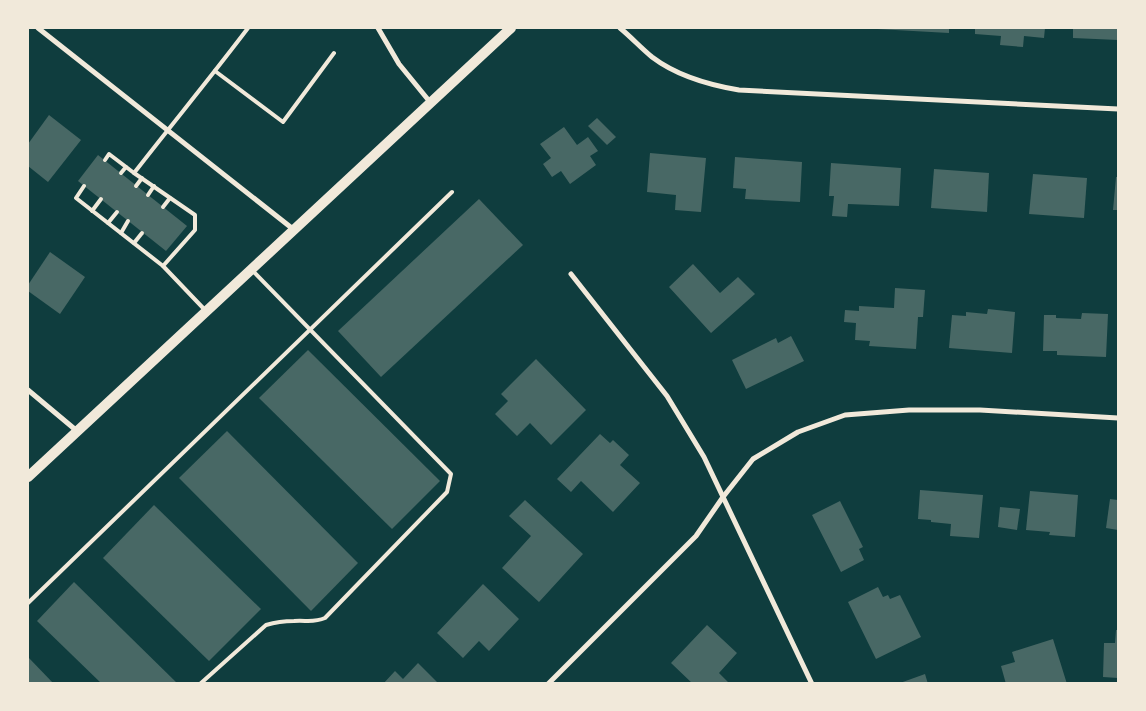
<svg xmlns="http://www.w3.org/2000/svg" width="1146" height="711" font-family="'Nunito Sans',sans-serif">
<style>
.building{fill:#486865}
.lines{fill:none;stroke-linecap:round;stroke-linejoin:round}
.service{stroke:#f1e9da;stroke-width:4}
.minor{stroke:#f1e9da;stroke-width:5}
.secondary{stroke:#f1e9da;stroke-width:10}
</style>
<rect width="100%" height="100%" fill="#0f3d3e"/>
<g class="building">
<polygon points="877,28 949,28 949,33 877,29"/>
<polygon points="975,28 1045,28 1044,38 1024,36 1023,47 1000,45 1001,36 975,34"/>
<polygon points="1073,28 1118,28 1118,40 1073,38"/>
<polygon points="49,115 81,140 48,182 28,166 28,144"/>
<polygon points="597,118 616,137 607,145 588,126"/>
<polygon points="564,127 577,145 588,137 598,151 590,156 596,165 570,184 561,171 552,177 543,164 551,158 540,144"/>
<polygon points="650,153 706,158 701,212 675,210 676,195 647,192"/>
<polygon points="98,155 187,226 166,251 78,181"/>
<polygon points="735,157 802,162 800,202 745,199 746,189 733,188"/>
<polygon points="831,163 901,168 899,206 848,204 847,217 832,216 834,196 829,196"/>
<polygon points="934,169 989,173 987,212 931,208"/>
<polygon points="1033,174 1087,178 1084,218 1029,214"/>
<polygon points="1116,177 1118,177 1118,210 1113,210"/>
<polygon points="479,199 523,245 381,377 338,331"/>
<polygon points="50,252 85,277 60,314 28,291 28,285"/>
<polygon points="693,264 720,293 738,277 755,294 711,333 669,287"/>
<polygon points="895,288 925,290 923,317 918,317 916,349 869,346 870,341 855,340 856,323 844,322 845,310 859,311 859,306 894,308"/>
<polygon points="988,309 1015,312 1012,353 949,348 952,315 966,316 966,312 987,314"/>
<polygon points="1082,313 1108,314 1106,357 1057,355 1057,351 1043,351 1044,315 1056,315 1056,318 1081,319"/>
<polygon points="791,336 804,361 746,389 732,360 776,338 778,343"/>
<polygon points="308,350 440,481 392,529 259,398"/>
<polygon points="536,359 586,410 551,445 530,423 517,436 495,414 508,401 501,394"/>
<polygon points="227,431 358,563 311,611 179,478"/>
<polygon points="600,434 610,443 613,440 629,455 620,465 640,483 613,512 581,481 571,492 557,479"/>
<polygon points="920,490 983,495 979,538 950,536 951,524 931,522 931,520 918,519"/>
<polygon points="1030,491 1078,495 1075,537 1049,535 1050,532 1026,530"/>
<polygon points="1110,499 1118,500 1118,530 1106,528"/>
<polygon points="525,500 583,554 539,602 502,568 531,536 509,516"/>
<polygon points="840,501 863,547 859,549 864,560 841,572 812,515"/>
<polygon points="154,505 261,609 209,661 103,558"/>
<polygon points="1000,507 1020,509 1017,530 998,527"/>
<polygon points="74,582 178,684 102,684 37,621"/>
<polygon points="483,584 519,619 489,651 479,641 463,658 437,633"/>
<polygon points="878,587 883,597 888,595 890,599 900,595 921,637 876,659 848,602"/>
<polygon points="707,625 737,653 719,673 730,684 693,684 671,663"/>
<polygon points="1116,630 1118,630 1118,678 1103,677 1104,643 1115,643"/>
<polygon points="1053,639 1067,684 1006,684 1001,666 1015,662 1012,652"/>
<polygon points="28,657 54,684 28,684"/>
<polygon points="418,663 439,684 383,684 395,671 403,679"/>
<polygon points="925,674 928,684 900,684 900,683"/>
</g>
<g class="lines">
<g class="service">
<polyline points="215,71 283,122 334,53"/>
<polyline points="105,160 109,154 134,173"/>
<polyline points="121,173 126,167"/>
<polyline points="84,186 76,198 163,266"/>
<polyline points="136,186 142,178"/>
<polyline points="148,195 154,186"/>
<polyline points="163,207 170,198"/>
<polyline points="92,211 101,199"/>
<polyline points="108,223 117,212"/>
<polyline points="121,233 128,221"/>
<polyline points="134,243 142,233"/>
<path d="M205 310 163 266 195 230V215L134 173C172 124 211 77 248 28"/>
<polyline points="28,603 452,192"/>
<path d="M200 684 266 625C276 622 284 621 294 621 306 620 314 623 325 618L447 492 451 474 252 270"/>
</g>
<g class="minor">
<polyline points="38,28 293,229"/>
<polyline points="378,28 399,64 430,102"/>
<path d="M620 28C631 37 641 48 652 57 677 76 709 85 739 90L1118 109"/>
<polyline points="571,274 667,396 704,457 812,684"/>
<polyline points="28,390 77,431"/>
<polyline points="548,684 696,536 723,497 753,459 798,432 845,415 909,410 980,410 1118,418"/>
</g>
<polyline class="secondary" points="28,477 511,28"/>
</g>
<rect width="1146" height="711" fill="none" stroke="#f1e9da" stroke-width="58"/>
</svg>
